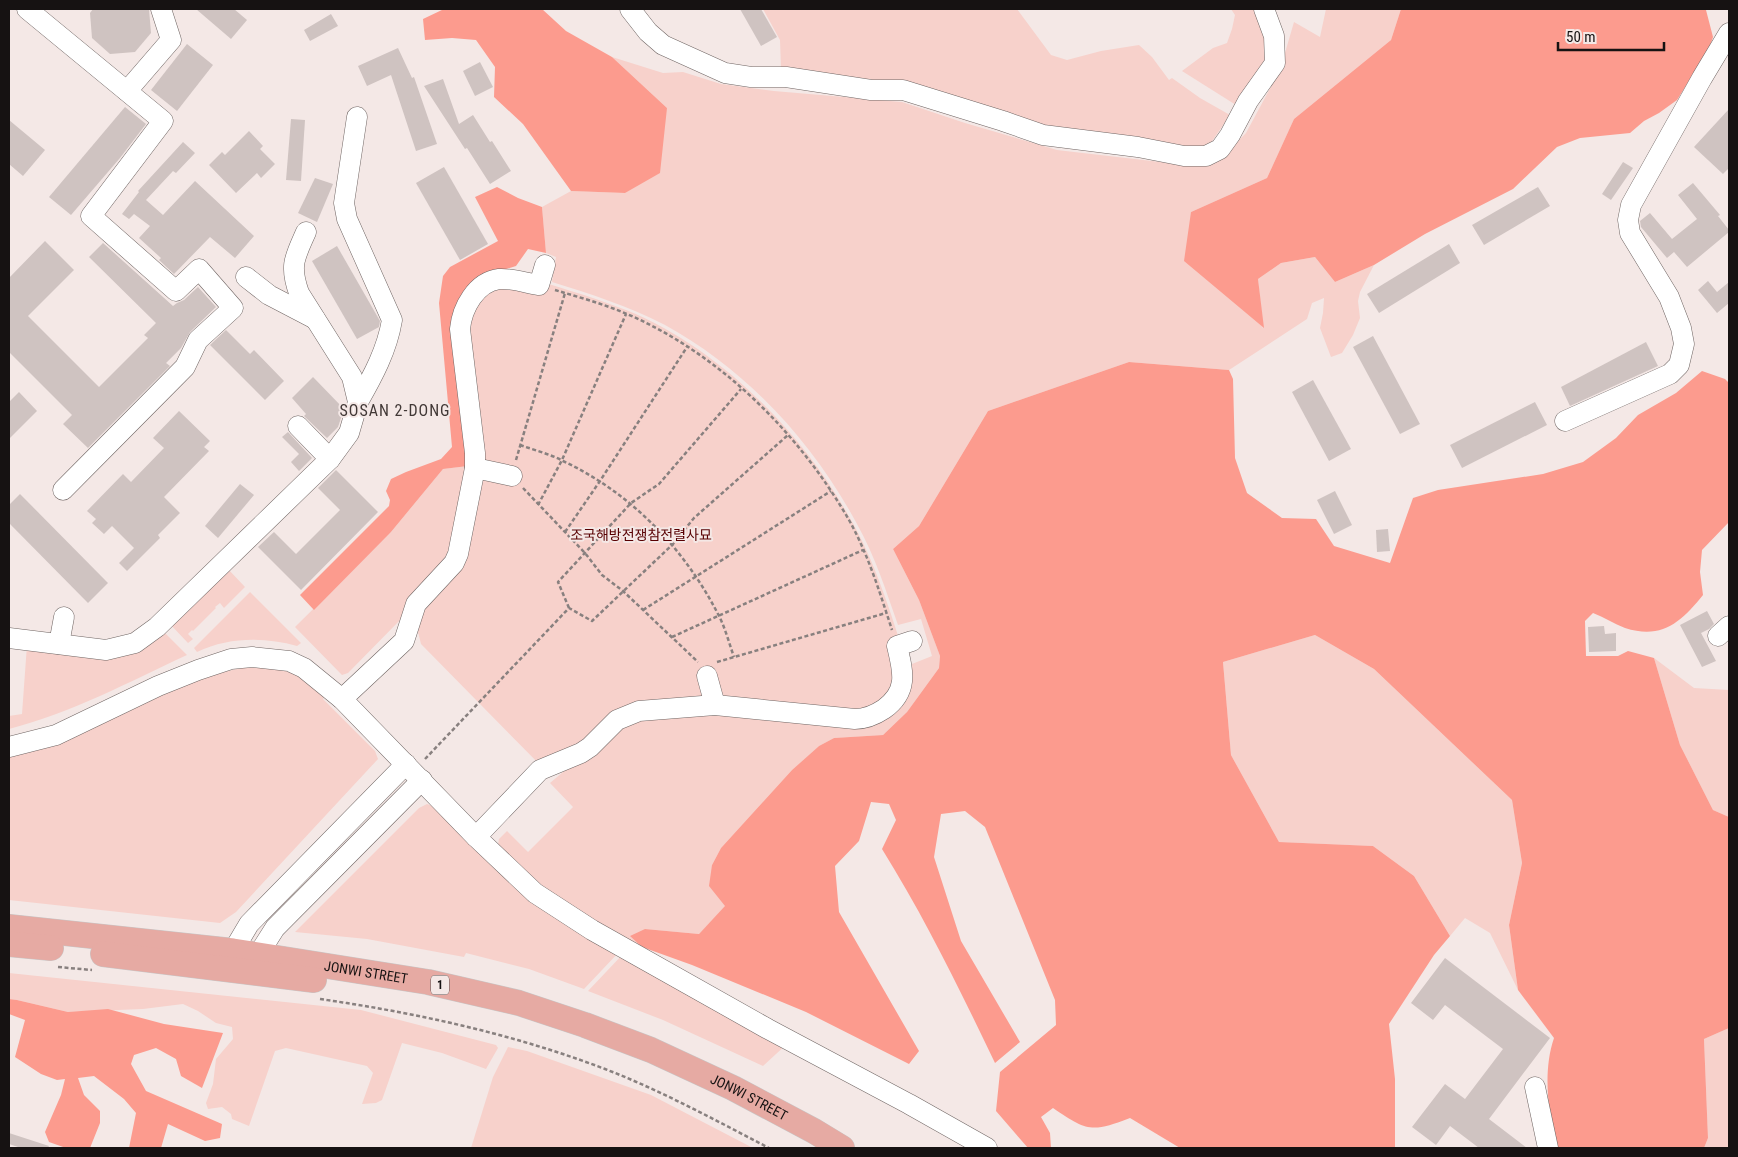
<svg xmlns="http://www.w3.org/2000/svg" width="1738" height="1157" font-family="'Roboto Condensed','Noto Sans KR',sans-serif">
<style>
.green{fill:#f7d1cb}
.forest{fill:#fc9b8e}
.building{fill:#cfc3c1}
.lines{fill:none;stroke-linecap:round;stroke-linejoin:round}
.minor-casing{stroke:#6f6563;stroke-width:21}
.major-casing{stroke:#c7c6c6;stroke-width:26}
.path{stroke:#88807f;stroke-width:2.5;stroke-dasharray:4 2.5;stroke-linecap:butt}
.minor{stroke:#fff;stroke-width:20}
.major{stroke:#e6aaa3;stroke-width:25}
.labels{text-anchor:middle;stroke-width:4;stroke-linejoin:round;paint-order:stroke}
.shield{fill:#f4e8e6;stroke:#595252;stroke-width:1}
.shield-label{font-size:12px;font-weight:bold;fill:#161212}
.park-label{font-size:14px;fill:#580002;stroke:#f4e8e6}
.street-label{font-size:14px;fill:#161212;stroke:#f4e8e6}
.quarter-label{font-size:16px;letter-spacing:1px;fill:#413836;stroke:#f4e8e6}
</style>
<rect width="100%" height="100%" fill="#f4e8e6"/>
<g class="green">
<polygon points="763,9 1017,9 1051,55 1067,60 1101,51 1139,45 1152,57 1169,80 1172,78 1200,98 1230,115 1206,150 1031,123 781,69 780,40"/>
<polygon points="1231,9 1258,9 1270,37 1268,57 1236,105 1182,71 1213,48 1227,43 1232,29 1235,15"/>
<path d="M1326 9H1401L1391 40 1294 119 1267 178 1191 212 1263 328 1258 279 1281 263 1315 257 1335 282 1374 265 1360 292 1358 301 1360 318 1353 335 1342 353 1331 357 1320 328 1323 313 1324 298 1312 303 1307 319 1229 370 1129 362 988 411 919 526 893 549 919 600 940 656 939 668 907 712 883 735 834 738 819 746 792 770 721 848 712 865 726 906 699 934 645 929 642 947 630 943 548 891 498 845 499 839 507 831 528 852 573 807 550 783 569 767 591 759 596 755 630 721 714 709 864 726 911 669 912 664 932 656 921 619 898 625C886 591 875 556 857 524 813 442 747 370 665 325 629 306 590 294 552 282L556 257 546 253 542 207 571 191 625 193 667 108 612 57 663 73 683 72 721 84 774 91 902 102 965 123 1057 150 1195 166 1223 156 1246 133 1280 70 1294 22 1320 37Z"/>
<path d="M515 274C552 285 590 296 626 310 736 354 837 468 878 578 887 602 895 625 902 649 904 655 908 662 907 667 906 679 895 698 891 710L715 708 640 713 547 772 421 644 416 624 447 569 468 490 457 318Z"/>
<polygon points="468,466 451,554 404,616 348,673 342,675 295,627 391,532 443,469"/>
<polygon points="227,568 245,587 224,608 220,603 215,607 216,608 193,631 192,630 188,634 193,639 188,643 170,624"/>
<path d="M250 592 301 643 297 646C264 637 229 637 197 652L194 648Z"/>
<path d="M160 628 187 655C129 682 71 713 9 729V716L22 714 27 645 89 655Z"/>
<polygon points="1315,635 1374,669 1512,800 1522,863 1509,925 1518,990 1490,933 1465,918 1450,936 1414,876 1373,846 1279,842 1231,755 1223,662"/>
<polygon points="1654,658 1694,688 1729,690 1729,817 1713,810 1680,745"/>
<path d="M253 666C289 669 296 672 325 696L323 699 375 751 378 759 236 912 220 923 9 900V755C27 750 46 746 64 739 127 715 185 676 253 666Z"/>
<polygon points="427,804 435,807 620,951 584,989 529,969 466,953 464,957 367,939 295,932 419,808"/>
<polygon points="624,953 788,1043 763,1066 663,1020 588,991"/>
<polygon points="9,973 361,1010 496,1045 498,1048 486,1069 442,1053 402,1043 382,1100 376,1103 362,1104 373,1073 367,1066 286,1048 275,1051 249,1126 232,1119 231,1114 222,1107 208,1109 206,1103 213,1084 216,1059 233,1039 232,1027 216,1023 198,1011 183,1004 143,1009 68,1012 17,1000 9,999"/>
<polygon points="1729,1028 1729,1148 1704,1148 1708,1138 1704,1039"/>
<polygon points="508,1047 527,1051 651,1095 753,1148 471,1148 493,1077"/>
</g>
<g class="forest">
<polygon points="444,9 542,9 566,31 612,57 667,108 660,173 625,193 571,191 523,124 494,97 495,67 476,40 452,38 425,40 423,19"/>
<polygon points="1401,9 1706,10 1713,37 1709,49 1677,100 1659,113 1644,121 1630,133 1580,138 1557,147 1513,189 1425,234 1374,265 1335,282 1315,257 1281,263 1258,279 1264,328 1184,261 1191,212 1267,178 1294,119 1391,40"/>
<polygon points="497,187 518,198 542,207 546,253 528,249 516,266 490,274 460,301 468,466 443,469 391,532 314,610 300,595 389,506 390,500 386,491 391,479 406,472 441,459 452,447 439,303 443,276 450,267 498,241 475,197"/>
<path d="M1129 362 1229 370 1233 379 1235 458 1247 493 1282 518 1316 519 1334 546 1390 563 1413 498 1438 490 1543 474 1583 462 1616 438 1638 415 1676 393 1702 371 1725 379 1729 383V522L1702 550 1700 572 1703 595C1681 622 1662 640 1625 628 1614 624 1604 617 1593 613L1585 621 1586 656H1618L1628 651 1654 658 1680 745 1713 810 1729 817V1028L1704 1039 1708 1138 1704 1148H1556C1549 1114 1542 1073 1554 1038L1518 990 1509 925 1522 863 1512 800 1374 669 1315 635 1223 662 1231 755 1279 842 1373 846 1414 876 1450 936 1434 955 1389 1024 1395 1079V1148H1180L1130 1118C1091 1133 1087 1131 1053 1108L1041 1117 1050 1133 1051 1148H1028L996 1111 1000 1072 1056 1025 1055 1000 985 827 965 811 941 814 934 857 961 941 1020 1042 995 1063C960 990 925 918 882 849L896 820 889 804 871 802 859 841 835 866 839 912 919 1051 909 1064 806 1012 692 965 642 947 630 936 645 929 699 934 725 906 709 886 712 865 721 848 792 770 819 746 834 738 883 735 907 712 939 668 940 656 919 600 893 549 919 526 988 411Z"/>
<polygon points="9,999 17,1000 68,1012 108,1009 164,1024 223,1033 202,1088 181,1076 176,1059 156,1048 134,1055 131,1064 146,1091 222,1124 220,1138 205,1141 168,1124 161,1148 129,1148 136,1113 124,1099 94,1076 78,1078 84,1095 100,1111 100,1123 90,1148 66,1148 49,1142 45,1132 61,1095 65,1079 57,1080 41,1074 15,1057 25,1020 9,1014"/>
</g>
<g class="building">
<polygon points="93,9 149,9 151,33 135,52 110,54 92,38 90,13"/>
<polygon points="196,9 234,9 247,20 231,39"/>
<polygon points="740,9 761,9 777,37 761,46"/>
<polygon points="331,14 338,26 310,41 304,30"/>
<polygon points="187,44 213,65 177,111 151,90"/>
<polygon points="398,48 412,78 414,77 437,144 416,151 391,75 367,86 358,66"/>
<polygon points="480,62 493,87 475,96 463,71"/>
<polygon points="443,79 459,124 473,115 490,142 492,141 511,171 490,184 467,148 465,149 424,86"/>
<polygon points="125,107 146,124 120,158 71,215 49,197"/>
<polygon points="1729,109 1729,168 1723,174 1694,147"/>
<polygon points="291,119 305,120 301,181 286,180"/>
<polygon points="9,120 45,150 23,176 9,164"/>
<polygon points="249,131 263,146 260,149 275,164 261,178 257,173 236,193 209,165 222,152 225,155"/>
<polygon points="183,142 195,153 176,173 173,171 146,200 163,215 195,181 254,236 235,258 210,237 174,274 159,260 161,258 139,238 150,226 134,214 129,219 122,214 139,192 138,191"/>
<polygon points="1623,162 1633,168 1611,200 1602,194"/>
<polygon points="444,167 488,244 460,260 416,183"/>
<polygon points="315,178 333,184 317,222 298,213"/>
<polygon points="1693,183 1720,215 1718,216 1729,230 1729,232 1687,267 1674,252 1667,258 1641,227 1640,221 1650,213 1672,239 1697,219 1678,195"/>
<polygon points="1538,187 1550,206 1484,245 1472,225"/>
<polygon points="45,241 74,270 28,316 99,387 148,338 144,335 156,323 89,257 103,243 173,306 177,303 184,300 198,287 216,307 190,332 181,348 166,363 170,366 88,448 63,424 72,415 9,352 9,278"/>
<polygon points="1449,244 1460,263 1379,313 1367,294"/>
<polygon points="337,246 380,321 379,327 357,339 312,261"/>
<polygon points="1708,281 1717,292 1729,282 1729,303 1717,313 1698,290"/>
<polygon points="226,330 250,354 254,350 284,381 265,400 210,345"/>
<polygon points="1373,336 1420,424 1400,434 1353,347"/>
<polygon points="1646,342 1658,366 1570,406 1561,387"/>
<polygon points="313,377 344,409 338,427 327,438 304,416 306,414 292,398"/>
<polygon points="1313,380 1351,449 1329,461 1292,392"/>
<polygon points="19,392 37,411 9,439 9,402"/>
<polygon points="1535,402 1547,425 1462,468 1450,445"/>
<polygon points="179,411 210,441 204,447 209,451 164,497 180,513 158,535 160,538 127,571 119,563 134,548 112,526 104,534 92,523 96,519 87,511 123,474 131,482 164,448 153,438"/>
<polygon points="288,432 312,458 299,471 291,462 299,454 282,437"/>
<polygon points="336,470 378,512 301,590 258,547 274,532 296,554 340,510 318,488"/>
<polygon points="240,484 254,495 218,538 205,526"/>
<polygon points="1335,491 1352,525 1334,534 1317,500"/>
<polygon points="20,494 108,583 88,603 9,523 9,505"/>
<polygon points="1388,529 1390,551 1377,552 1376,530"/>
<polygon points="1707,611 1714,624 1709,629 1701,633 1716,661 1702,667 1680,625"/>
<polygon points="1604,626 1605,634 1616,633 1616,651 1589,652 1588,627"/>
<polygon points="1445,958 1550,1038 1489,1119 1527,1148 1479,1148 1450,1126 1436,1145 1412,1127 1445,1084 1465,1099 1503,1049 1445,1005 1433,1020 1411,1003"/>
<polygon points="9,1133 49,1146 48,1148 21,1148 9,1144"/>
</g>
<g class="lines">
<g class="minor-casing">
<g id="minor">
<polyline points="27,9 163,121 91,216 176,291 199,269 233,308 198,340 185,367 63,490"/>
<polyline points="630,9 648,32 663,45 725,73 751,77 786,77 871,90 903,90 1003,121 1043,135 1138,147 1184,156 1206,156 1220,149 1230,135 1248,101 1275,63 1274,36 1264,9"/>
<polyline points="127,91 171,40 161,9"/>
<path d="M357 117 344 203 347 219 392 320C387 350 373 376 358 402"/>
<polyline points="246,277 269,295 315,319"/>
<polyline points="1565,421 1670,374 1679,365 1684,344 1681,328 1669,297 1630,233 1628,220 1631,205 1702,78 1729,33"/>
<polyline points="298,426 330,459"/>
<polyline points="475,468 512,476"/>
<polyline points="1718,636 1729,626"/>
<path d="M9 638 106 650 135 643 157 627 330 459 349 433 358 402 352 377 299 293C289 265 295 257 306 232"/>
<polyline points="59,644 64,617"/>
<polyline points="707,676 715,705"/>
<path d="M342 699 404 641 416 604 454 563 458 554 475 468V453L460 329C462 308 476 282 499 279 512 278 526 283 539 285L545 265"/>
<polyline points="9,747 56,735 158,686 198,670 231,659 252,657 289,661 304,668 342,699 476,837 535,893 592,930 768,1029 909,1104 987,1148"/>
<path d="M476 837 540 770 581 753 590 747 617 720 639 711 715 705 855 719C866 719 875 715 884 709 909 691 903 671 897 646L912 641"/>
<polyline points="233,951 249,924 406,764"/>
<polyline points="258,955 275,928 422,780"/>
<polyline points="1535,1087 1548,1148"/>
</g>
</g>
<g class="major-casing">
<g id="major">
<path id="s1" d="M9 927 233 951 428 982 519 1003 585 1025 651 1050 733 1088 814 1131 842 1148"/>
<polyline points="9,944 51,948"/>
<polyline points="103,954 314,980"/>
</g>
</g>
<g class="path">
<path d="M555 290C578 297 604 304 627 314 720 354 799 433 849 520 868 554 880 593 892 630"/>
<path d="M520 445C534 450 550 454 563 461 631 493 684 548 718 614 725 627 729 643 734 657"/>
<polyline points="516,460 565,293"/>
<polyline points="523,488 585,553 602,575 623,591 698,662"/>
<polyline points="538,505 562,460 626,314"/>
<polyline points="565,532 600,481 687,347"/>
<polyline points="569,608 558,582 631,503 659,484 741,389"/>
<polyline points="643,610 831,491"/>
<polyline points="672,637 863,550"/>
<polyline points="717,662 886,613"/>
<polyline points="425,759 569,608 592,621 673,544 694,518 788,435"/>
<polyline points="58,967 92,970"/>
<path d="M320 999C417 1013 513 1034 605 1069 662 1091 715 1120 769 1148"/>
</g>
<use href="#minor" class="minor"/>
<use href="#major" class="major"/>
</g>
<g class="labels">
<rect class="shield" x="431" y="975.5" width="18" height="19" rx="4"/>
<g class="shield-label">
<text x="440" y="989">1</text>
</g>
<g class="park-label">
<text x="641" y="540">조국해방전쟁참전렬사묘</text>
</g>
<g class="street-label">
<text dy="5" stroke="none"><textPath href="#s1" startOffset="360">JONWI STREET</textPath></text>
<text dy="5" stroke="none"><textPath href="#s1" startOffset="765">JONWI STREET</textPath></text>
</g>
<g class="quarter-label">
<text x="395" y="416">SOSAN 2-DONG</text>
</g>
</g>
<rect width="1738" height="1157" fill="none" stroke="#161212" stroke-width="20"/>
<path d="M1558 42v8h106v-8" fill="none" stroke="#161212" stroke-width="2.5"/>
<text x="1566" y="42" font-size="15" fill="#161212" stroke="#f4e8e6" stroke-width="4" paint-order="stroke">50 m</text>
</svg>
